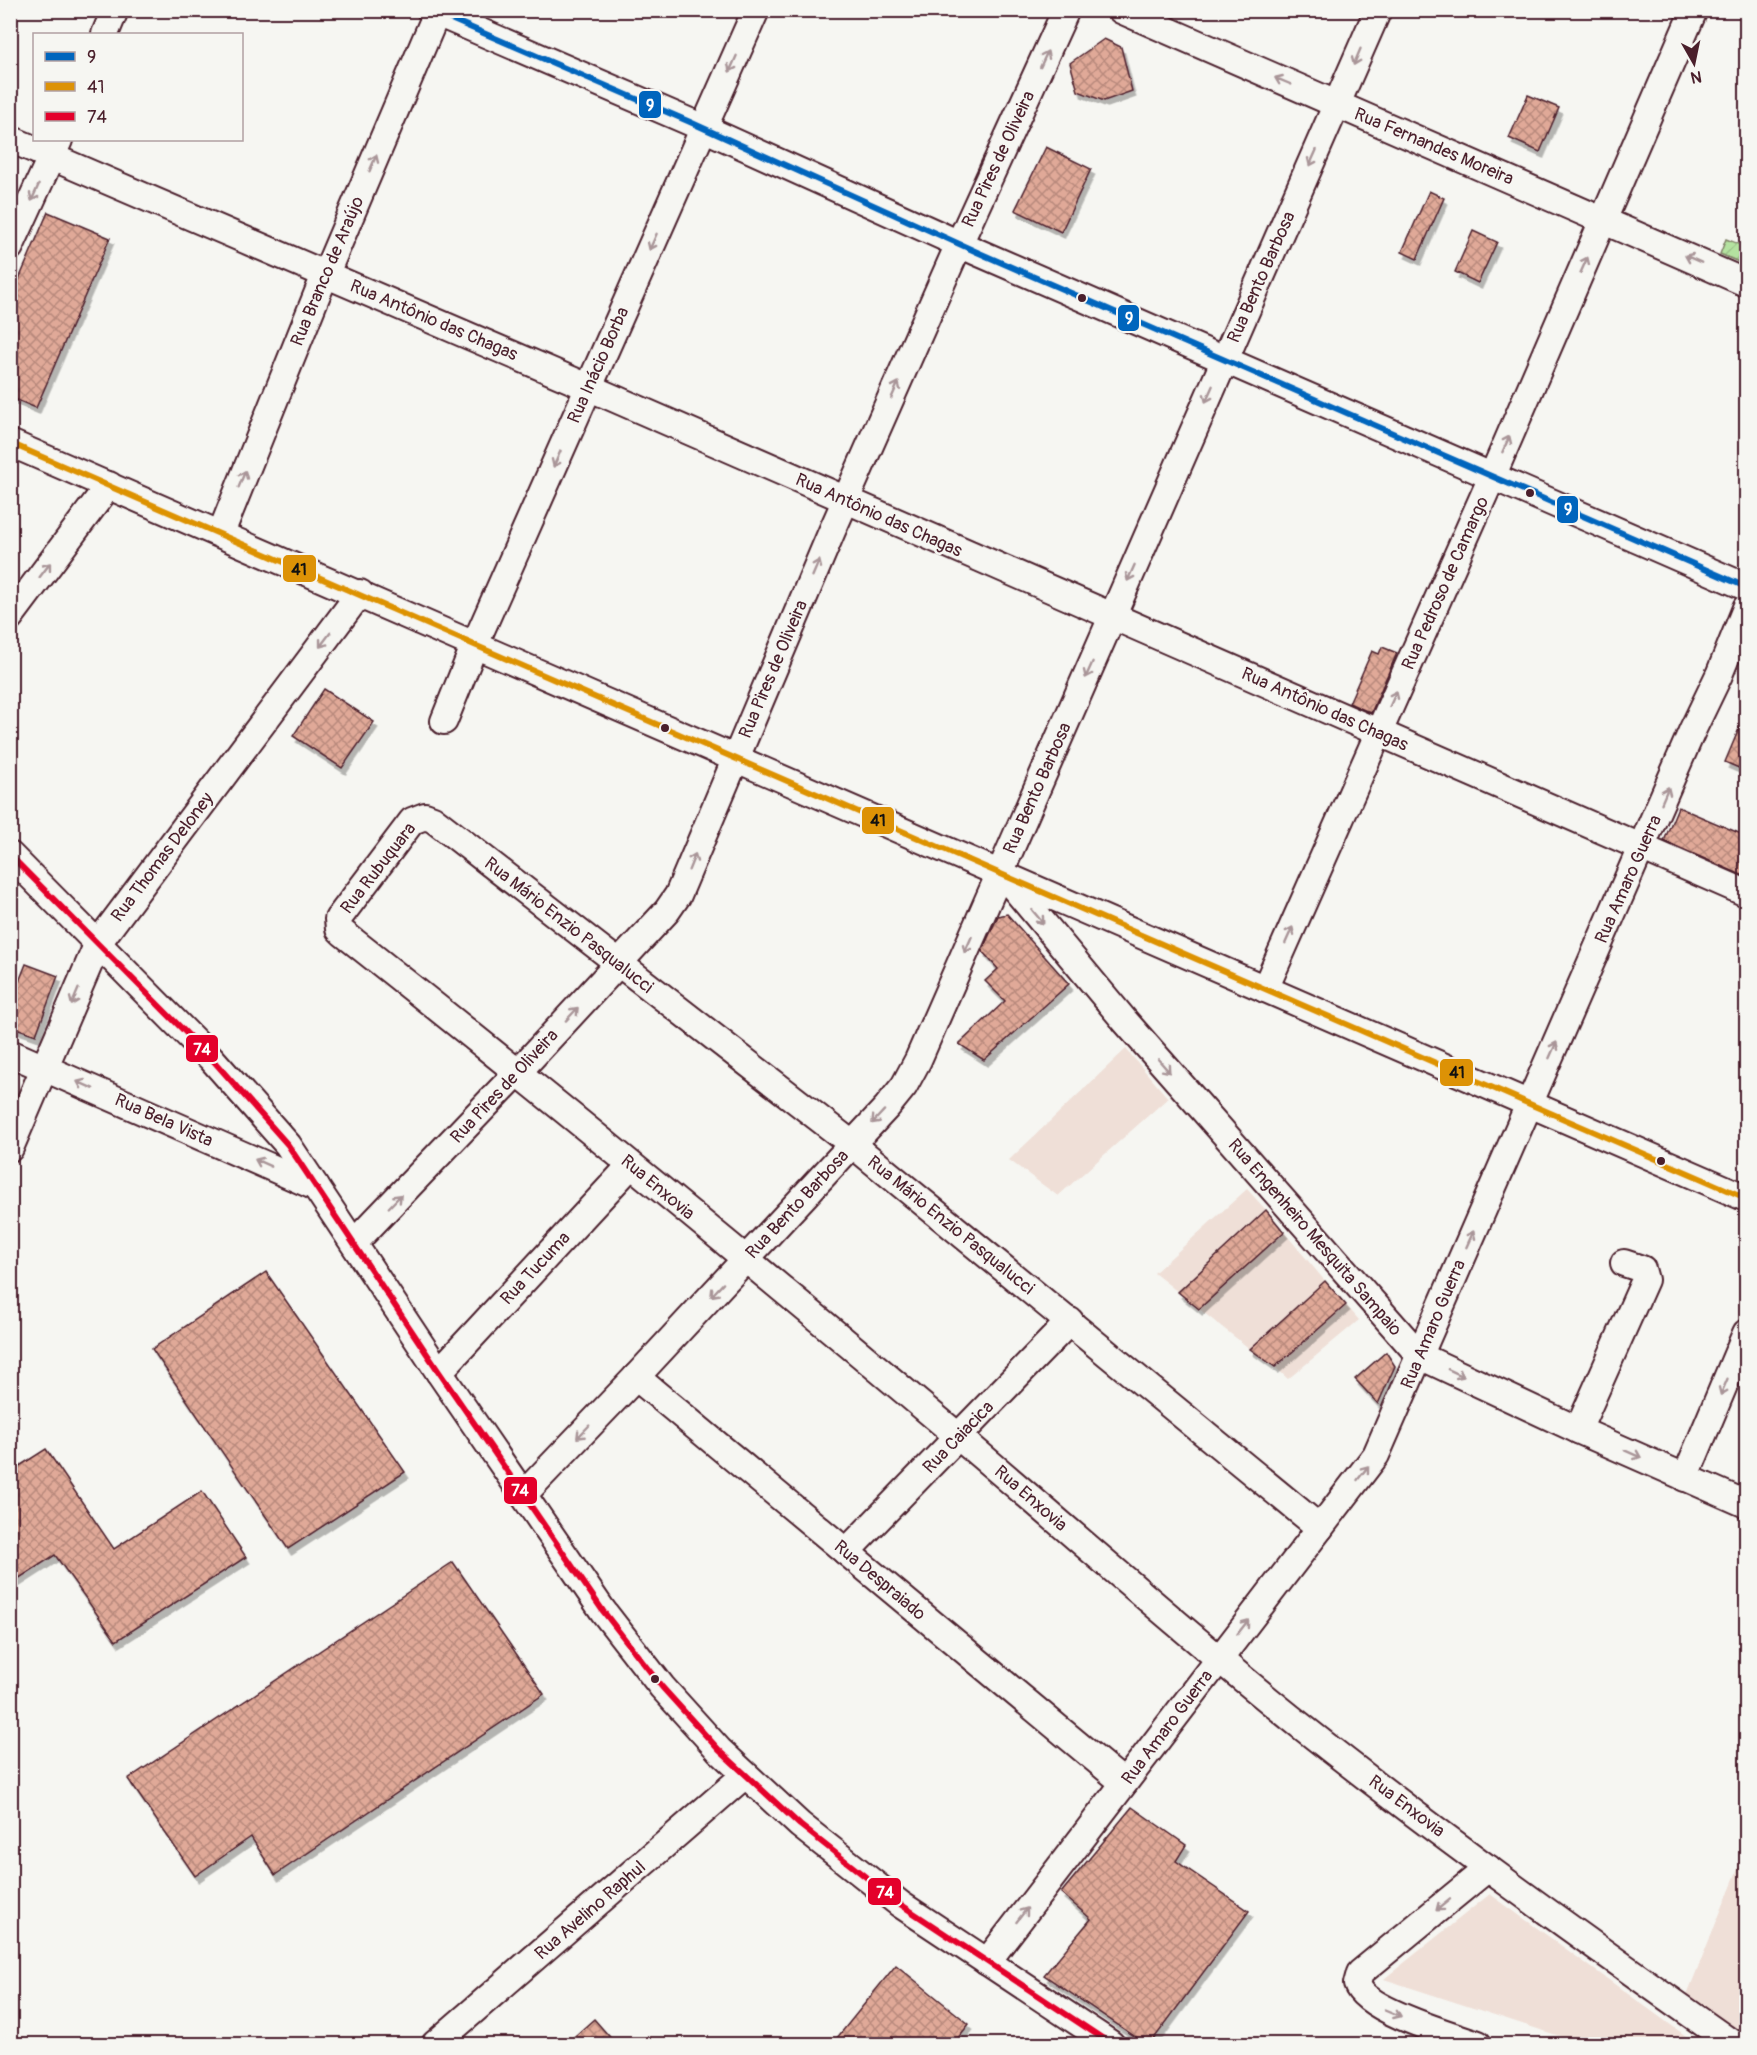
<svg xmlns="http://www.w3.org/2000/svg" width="1757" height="2055" font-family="Pangolin,sans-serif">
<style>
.built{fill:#efdfd7}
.garden{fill:url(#garden-furrows);stroke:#7f8066;stroke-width:1.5}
.building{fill:url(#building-cross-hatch);stroke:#4a1f2b;stroke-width:1.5;filter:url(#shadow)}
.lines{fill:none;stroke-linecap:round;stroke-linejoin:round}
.minor-casing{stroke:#4a1f2b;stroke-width:30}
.minor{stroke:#f6f6f2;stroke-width:26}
.bus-1-casing{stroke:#f6f6f2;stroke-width:10}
.bus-2-casing{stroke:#f6f6f2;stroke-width:10}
.bus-3-casing{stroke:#f6f6f2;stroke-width:10}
.bus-1{stroke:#0065bd;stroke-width:6}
.bus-2{stroke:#dd9206;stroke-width:6}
.bus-3{stroke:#e4002b;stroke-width:6}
.oneway{stroke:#a99598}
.bus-dot{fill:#4a1f2b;stroke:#f6f6f2;stroke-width:2}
.labels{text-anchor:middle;stroke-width:5;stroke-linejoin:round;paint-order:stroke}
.street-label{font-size:18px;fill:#4a1f2b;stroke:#f6f6f2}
.line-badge{stroke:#f6f6f2;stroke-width:2}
.badge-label{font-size:16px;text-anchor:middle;font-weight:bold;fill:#fff}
.pale-badge-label{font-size:16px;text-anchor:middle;font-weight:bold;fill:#111}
</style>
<defs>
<pattern id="garden-furrows" width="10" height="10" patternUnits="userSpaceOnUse" patternTransform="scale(1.5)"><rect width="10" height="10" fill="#b4e2a0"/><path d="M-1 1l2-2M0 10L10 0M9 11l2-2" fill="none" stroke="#9cc18a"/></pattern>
<pattern id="building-cross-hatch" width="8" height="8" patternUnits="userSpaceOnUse" patternTransform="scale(1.5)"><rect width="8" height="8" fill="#e0a998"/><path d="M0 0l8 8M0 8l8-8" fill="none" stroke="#b8897c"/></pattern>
<filter id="shadow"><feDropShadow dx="3.5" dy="6" stdDeviation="0" flood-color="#0004"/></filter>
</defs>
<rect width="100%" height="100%" fill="#f6f6f2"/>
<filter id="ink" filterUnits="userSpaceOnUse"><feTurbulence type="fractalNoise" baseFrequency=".0167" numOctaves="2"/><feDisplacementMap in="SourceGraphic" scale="12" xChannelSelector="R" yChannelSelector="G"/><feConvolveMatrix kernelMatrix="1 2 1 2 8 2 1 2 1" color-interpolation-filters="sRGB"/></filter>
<g filter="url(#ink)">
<g class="built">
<polygon points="1126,1049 1168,1098 1058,1196 1009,1160"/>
<polygon points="1247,1189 1266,1210 1178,1292 1154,1273"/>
<polygon points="1284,1232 1325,1281 1250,1349 1199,1309"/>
<polygon points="1346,1305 1359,1320 1288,1379 1275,1367"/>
<polygon points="1746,1849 1746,2040 1686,1997"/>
<polygon points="1490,1894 1697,2044 1584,2044 1384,1979"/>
</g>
<polygon class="garden" points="1726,239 1746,247 1746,265 1720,254"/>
<g class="building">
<polygon points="1104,39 1121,47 1132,91 1104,101 1078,91 1070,63"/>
<polygon points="1528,95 1559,108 1540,152 1509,138"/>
<polygon points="1046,147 1091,169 1061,232 1015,210"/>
<polygon points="1429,191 1444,198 1417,259 1402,252"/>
<polygon points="48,212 110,238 36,408 10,397 10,300"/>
<polygon points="1473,231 1497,242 1478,283 1455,272"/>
<polygon points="1382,647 1397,653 1371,713 1349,703 1372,651 1379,654"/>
<polygon points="324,689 374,722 342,768 293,736"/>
<polygon points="1746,712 1746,771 1725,762"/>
<polygon points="1678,807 1746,836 1746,877 1664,841"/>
<polygon points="1007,914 1069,984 984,1060 959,1044 1005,1001 985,981 998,969 982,951 998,916"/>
<polygon points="26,964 58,976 36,1035 10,1026 10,1004"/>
<polygon points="1266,1210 1284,1232 1199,1309 1178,1292"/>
<polygon points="266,1272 405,1472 288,1549 152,1349"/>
<polygon points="1325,1281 1346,1305 1275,1367 1250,1349"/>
<polygon points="1386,1352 1395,1366 1378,1404 1355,1379"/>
<polygon points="46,1449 114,1549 202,1491 246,1557 116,1641 55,1555 10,1584 10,1472"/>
<polygon points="453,1562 544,1694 275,1875 251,1837 195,1876 128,1779"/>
<polygon points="1132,1807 1186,1845 1176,1861 1249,1911 1150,2044 1146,2044 1044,1975 1091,1919 1061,1893"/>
<polygon points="896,1965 969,2024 953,2044 832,2044"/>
<polygon points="594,2019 616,2044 566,2044"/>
</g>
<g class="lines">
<g class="minor-casing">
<g id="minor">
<polyline points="430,10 690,122 977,252 1746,587"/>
<polyline points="1121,10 1746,283"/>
<polyline points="105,34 115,10"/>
<polyline points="10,139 588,387 1746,893"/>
<polyline points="10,247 59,140"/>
<polyline points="10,443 1746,1198"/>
<polyline points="221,533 318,292 438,10"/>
<polyline points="10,617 109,485"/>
<polyline points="444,721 475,644 756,10"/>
<polyline points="10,855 211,1058 288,1145 439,1372 603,1611 662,1687 719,1750 800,1825 900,1904 1111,2044"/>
<polyline points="1005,877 1125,1021 1420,1356 1578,1430 1746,1504"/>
<polyline points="1265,989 1492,477 1694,10"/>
<polyline points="10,1053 316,1187"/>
<polyline points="10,1148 98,943 360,593"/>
<polyline points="354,1243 519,1071 667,911 678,895 832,531 959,244 1066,10"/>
<polyline points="439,1372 631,1165"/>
<polyline points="636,1377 1124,1783"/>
<polyline points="1578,1430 1645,1280 1642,1269 1624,1263"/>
<polyline points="1685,1478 1746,1333"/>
<polyline points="523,1495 636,1377 887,1107 904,1086 918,1060 1378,10"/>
<path d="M1320 1528 852 1144 433 819 425 816 412 821 338 919 339 929 343 933C551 1097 756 1266 959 1437 1073 1533 1184 1633 1301 1726 1441 1837 1587 1941 1733 2044"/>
<polyline points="846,1552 1070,1321"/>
<polyline points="987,1962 1376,1455 1692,731 1719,675 1746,608"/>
<polyline points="435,2044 745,1775"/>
<path d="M1478 2044C1452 2035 1365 2010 1357 1984L1360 1973 1488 1868"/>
</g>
</g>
<use href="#minor" class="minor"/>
<g class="bus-1-casing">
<polyline id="bus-1" points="430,10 690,122 977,252 1746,587"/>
</g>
<g class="bus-2-casing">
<polyline id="bus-2" points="10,443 1746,1198"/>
</g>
<g class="bus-3-casing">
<polyline id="bus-3" points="10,855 211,1058 288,1145 439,1372 603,1611 662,1687 719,1750 800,1825 900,1904 1111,2044"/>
</g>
<use href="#bus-1" class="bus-1"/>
<use href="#bus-2" class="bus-2"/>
<use href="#bus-3" class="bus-3"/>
</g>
<defs><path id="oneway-shaft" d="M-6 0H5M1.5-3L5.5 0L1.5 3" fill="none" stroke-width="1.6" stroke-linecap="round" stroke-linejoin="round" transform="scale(1.5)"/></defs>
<g class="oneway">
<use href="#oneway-shaft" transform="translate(1357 57) rotate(113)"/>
<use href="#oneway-shaft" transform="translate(1044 59) rotate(-65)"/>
<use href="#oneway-shaft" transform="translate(733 64) rotate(114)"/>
<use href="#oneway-shaft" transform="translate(1283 81) rotate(-157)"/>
<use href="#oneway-shaft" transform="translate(1313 158) rotate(114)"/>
<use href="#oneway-shaft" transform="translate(373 163) rotate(-67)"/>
<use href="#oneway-shaft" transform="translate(35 193) rotate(114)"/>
<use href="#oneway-shaft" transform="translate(653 242) rotate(114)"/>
<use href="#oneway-shaft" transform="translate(1693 259) rotate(-156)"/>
<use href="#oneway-shaft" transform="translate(1584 265) rotate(-66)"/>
<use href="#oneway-shaft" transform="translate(895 390) rotate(-66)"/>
<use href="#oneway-shaft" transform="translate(1209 394) rotate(114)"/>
<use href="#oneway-shaft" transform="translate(1506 444) rotate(-66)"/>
<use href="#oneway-shaft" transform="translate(557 459) rotate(114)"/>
<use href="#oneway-shaft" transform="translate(242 479) rotate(-68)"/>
<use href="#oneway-shaft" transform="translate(816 568) rotate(-67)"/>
<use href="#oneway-shaft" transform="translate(45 570) rotate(-53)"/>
<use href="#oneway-shaft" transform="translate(1131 573) rotate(114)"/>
<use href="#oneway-shaft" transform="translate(325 640) rotate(127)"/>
<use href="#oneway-shaft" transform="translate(1089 670) rotate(114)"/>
<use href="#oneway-shaft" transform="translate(1393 699) rotate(-66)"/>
<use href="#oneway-shaft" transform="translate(1665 795) rotate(-67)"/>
<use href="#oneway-shaft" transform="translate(692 862) rotate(-68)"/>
<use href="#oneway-shaft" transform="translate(1038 917) rotate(50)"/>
<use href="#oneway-shaft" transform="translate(1289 935) rotate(-66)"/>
<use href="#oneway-shaft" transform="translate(968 945) rotate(114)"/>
<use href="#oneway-shaft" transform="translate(75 997) rotate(113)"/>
<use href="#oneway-shaft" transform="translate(572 1014) rotate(-47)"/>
<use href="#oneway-shaft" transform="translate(1553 1050) rotate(-66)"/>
<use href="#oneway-shaft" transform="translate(1164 1066) rotate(49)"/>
<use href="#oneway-shaft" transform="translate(85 1085) rotate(-156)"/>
<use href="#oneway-shaft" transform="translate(878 1117) rotate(133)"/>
<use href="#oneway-shaft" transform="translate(263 1163) rotate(-156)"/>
<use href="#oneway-shaft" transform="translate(395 1201) rotate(-46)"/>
<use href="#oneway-shaft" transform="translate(1470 1239) rotate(-66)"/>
<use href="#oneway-shaft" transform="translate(717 1290) rotate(133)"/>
<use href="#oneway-shaft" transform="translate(1456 1373) rotate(25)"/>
<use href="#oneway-shaft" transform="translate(1724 1387) rotate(113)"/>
<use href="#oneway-shaft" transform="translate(583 1432) rotate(134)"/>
<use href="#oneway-shaft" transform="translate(1633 1454) rotate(24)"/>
<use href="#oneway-shaft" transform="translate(1363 1473) rotate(-52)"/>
<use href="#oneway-shaft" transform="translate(1243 1627) rotate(-52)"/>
<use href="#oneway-shaft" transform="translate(1443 1905) rotate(141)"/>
<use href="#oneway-shaft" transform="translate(1022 1915) rotate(-52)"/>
<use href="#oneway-shaft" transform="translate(1393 2013) rotate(23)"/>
</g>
</g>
<g class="bus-dot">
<circle cx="1082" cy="298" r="5"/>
<circle cx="1530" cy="493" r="5"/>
<circle cx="665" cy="728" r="5"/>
<circle cx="1661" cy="1161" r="5"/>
<circle cx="655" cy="1679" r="5"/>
</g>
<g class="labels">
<g class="street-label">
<text transform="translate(1434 146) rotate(23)" y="6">Rua Fernandes Moreira</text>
<text transform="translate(998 159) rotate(-65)" y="6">Rua Pires de Oliveira</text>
<text transform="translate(327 271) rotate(-67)" y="6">Rua Branco de Araújo</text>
<text transform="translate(1261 277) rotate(-66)" y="6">Rua Bento Barbosa</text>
<text transform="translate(434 320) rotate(23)" y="6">Rua Antônio das Chagas</text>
<text transform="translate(598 365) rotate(-66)" y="6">Rua Inácio Borba</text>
<text transform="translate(879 515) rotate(24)" y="6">Rua Antônio das Chagas</text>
<text transform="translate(1445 583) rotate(-66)" y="6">Rua Pedroso de Camargo</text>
<text transform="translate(773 669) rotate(-67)" y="6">Rua Pires de Oliveira</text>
<text transform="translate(1325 709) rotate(24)" y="6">Rua Antônio das Chagas</text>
<text transform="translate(1037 788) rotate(-66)" y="6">Rua Bento Barbosa</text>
<text transform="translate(162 857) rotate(-53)" y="6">Rua Thomas Deloney</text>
<text transform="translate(378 868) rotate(-52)" y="6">Rua Rubuquara</text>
<text transform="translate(1628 879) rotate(-66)" y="6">Rua Amaro Guerra</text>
<text transform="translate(569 925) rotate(38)" y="6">Rua Mário Enzio Pasqualucci</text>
<text transform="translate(504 1086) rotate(-47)" y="6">Rua Pires de Oliveira</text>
<text transform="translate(164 1120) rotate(24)" y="6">Rua Bela Vista</text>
<text transform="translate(658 1187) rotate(40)" y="6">Rua Enxovia</text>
<text transform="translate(797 1204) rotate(-47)" y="6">Rua Bento Barbosa</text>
<text transform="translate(951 1225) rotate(39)" y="6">Rua Mário Enzio Pasqualucci</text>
<text transform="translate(1315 1237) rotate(49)" y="6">Rua Engenheiro Mesquita Sampaio</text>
<text transform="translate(535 1268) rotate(-47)" y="6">Rua Tucuma</text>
<text transform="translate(1433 1324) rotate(-67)" y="6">Rua Amaro Guerra</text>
<text transform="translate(958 1437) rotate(-46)" y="6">Rua Caiacica</text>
<text transform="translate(1031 1498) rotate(41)" y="6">Rua Enxovia</text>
<text transform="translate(880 1580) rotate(40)" y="6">Rua Despraiado</text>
<text transform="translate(1167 1727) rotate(-53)" y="6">Rua Amaro Guerra</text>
<text transform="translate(1407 1806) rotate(37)" y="6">Rua Enxovia</text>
<text transform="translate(590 1910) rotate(-41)" y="6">Rua Avelino Raphul</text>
</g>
</g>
<g class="line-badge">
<rect x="638" y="90" width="24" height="29" rx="6" fill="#0065bd"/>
<rect x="1117" y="304" width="23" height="28" rx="6" fill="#0065bd"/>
<rect x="1556" y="495" width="23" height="29" rx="6" fill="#0065bd"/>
<rect x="282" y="554" width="35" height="29" rx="6" fill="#dd9206"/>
<rect x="861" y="806" width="34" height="29" rx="6" fill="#dd9206"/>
<rect x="185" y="1034" width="34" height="29" rx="6" fill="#e4002b"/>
<rect x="1439" y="1058" width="35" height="29" rx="6" fill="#dd9206"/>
<rect x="503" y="1476" width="35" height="29" rx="6" fill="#e4002b"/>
<rect x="867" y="1877" width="35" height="29" rx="6" fill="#e4002b"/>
</g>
<g class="badge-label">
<text x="650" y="111">9</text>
<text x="1129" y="324">9</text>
<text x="1568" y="515">9</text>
<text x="202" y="1055">74</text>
<text x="520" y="1496">74</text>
<text x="885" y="1898">74</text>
</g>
<g class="pale-badge-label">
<text x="299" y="575">41</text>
<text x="878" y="826">41</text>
<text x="1457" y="1078">41</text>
</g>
<rect width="1757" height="2055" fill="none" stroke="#f6f6f2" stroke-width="36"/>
<rect x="18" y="18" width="1721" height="2019" fill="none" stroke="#4a1f2b" stroke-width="2" filter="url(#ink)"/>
<rect x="33" y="33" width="210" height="108" fill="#f6f6f2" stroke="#b1a0a2" stroke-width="1.5"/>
<rect x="45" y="52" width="30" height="9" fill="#0065bd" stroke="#b1a0a2" stroke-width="1.5"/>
<text x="87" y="63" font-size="18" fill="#4a1f2b">9</text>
<rect x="45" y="82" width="30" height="9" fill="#dd9206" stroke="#b1a0a2" stroke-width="1.5"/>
<text x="87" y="93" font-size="18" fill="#4a1f2b">41</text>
<rect x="45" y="112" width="30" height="9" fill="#e4002b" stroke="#b1a0a2" stroke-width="1.5"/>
<text x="87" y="123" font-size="18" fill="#4a1f2b">74</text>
<g transform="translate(1694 63) rotate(171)" stroke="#f6f6f2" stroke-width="4.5" paint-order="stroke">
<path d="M0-4.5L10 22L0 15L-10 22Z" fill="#4a1f2b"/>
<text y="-9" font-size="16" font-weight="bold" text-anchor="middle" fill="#4a1f2b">N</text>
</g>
</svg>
